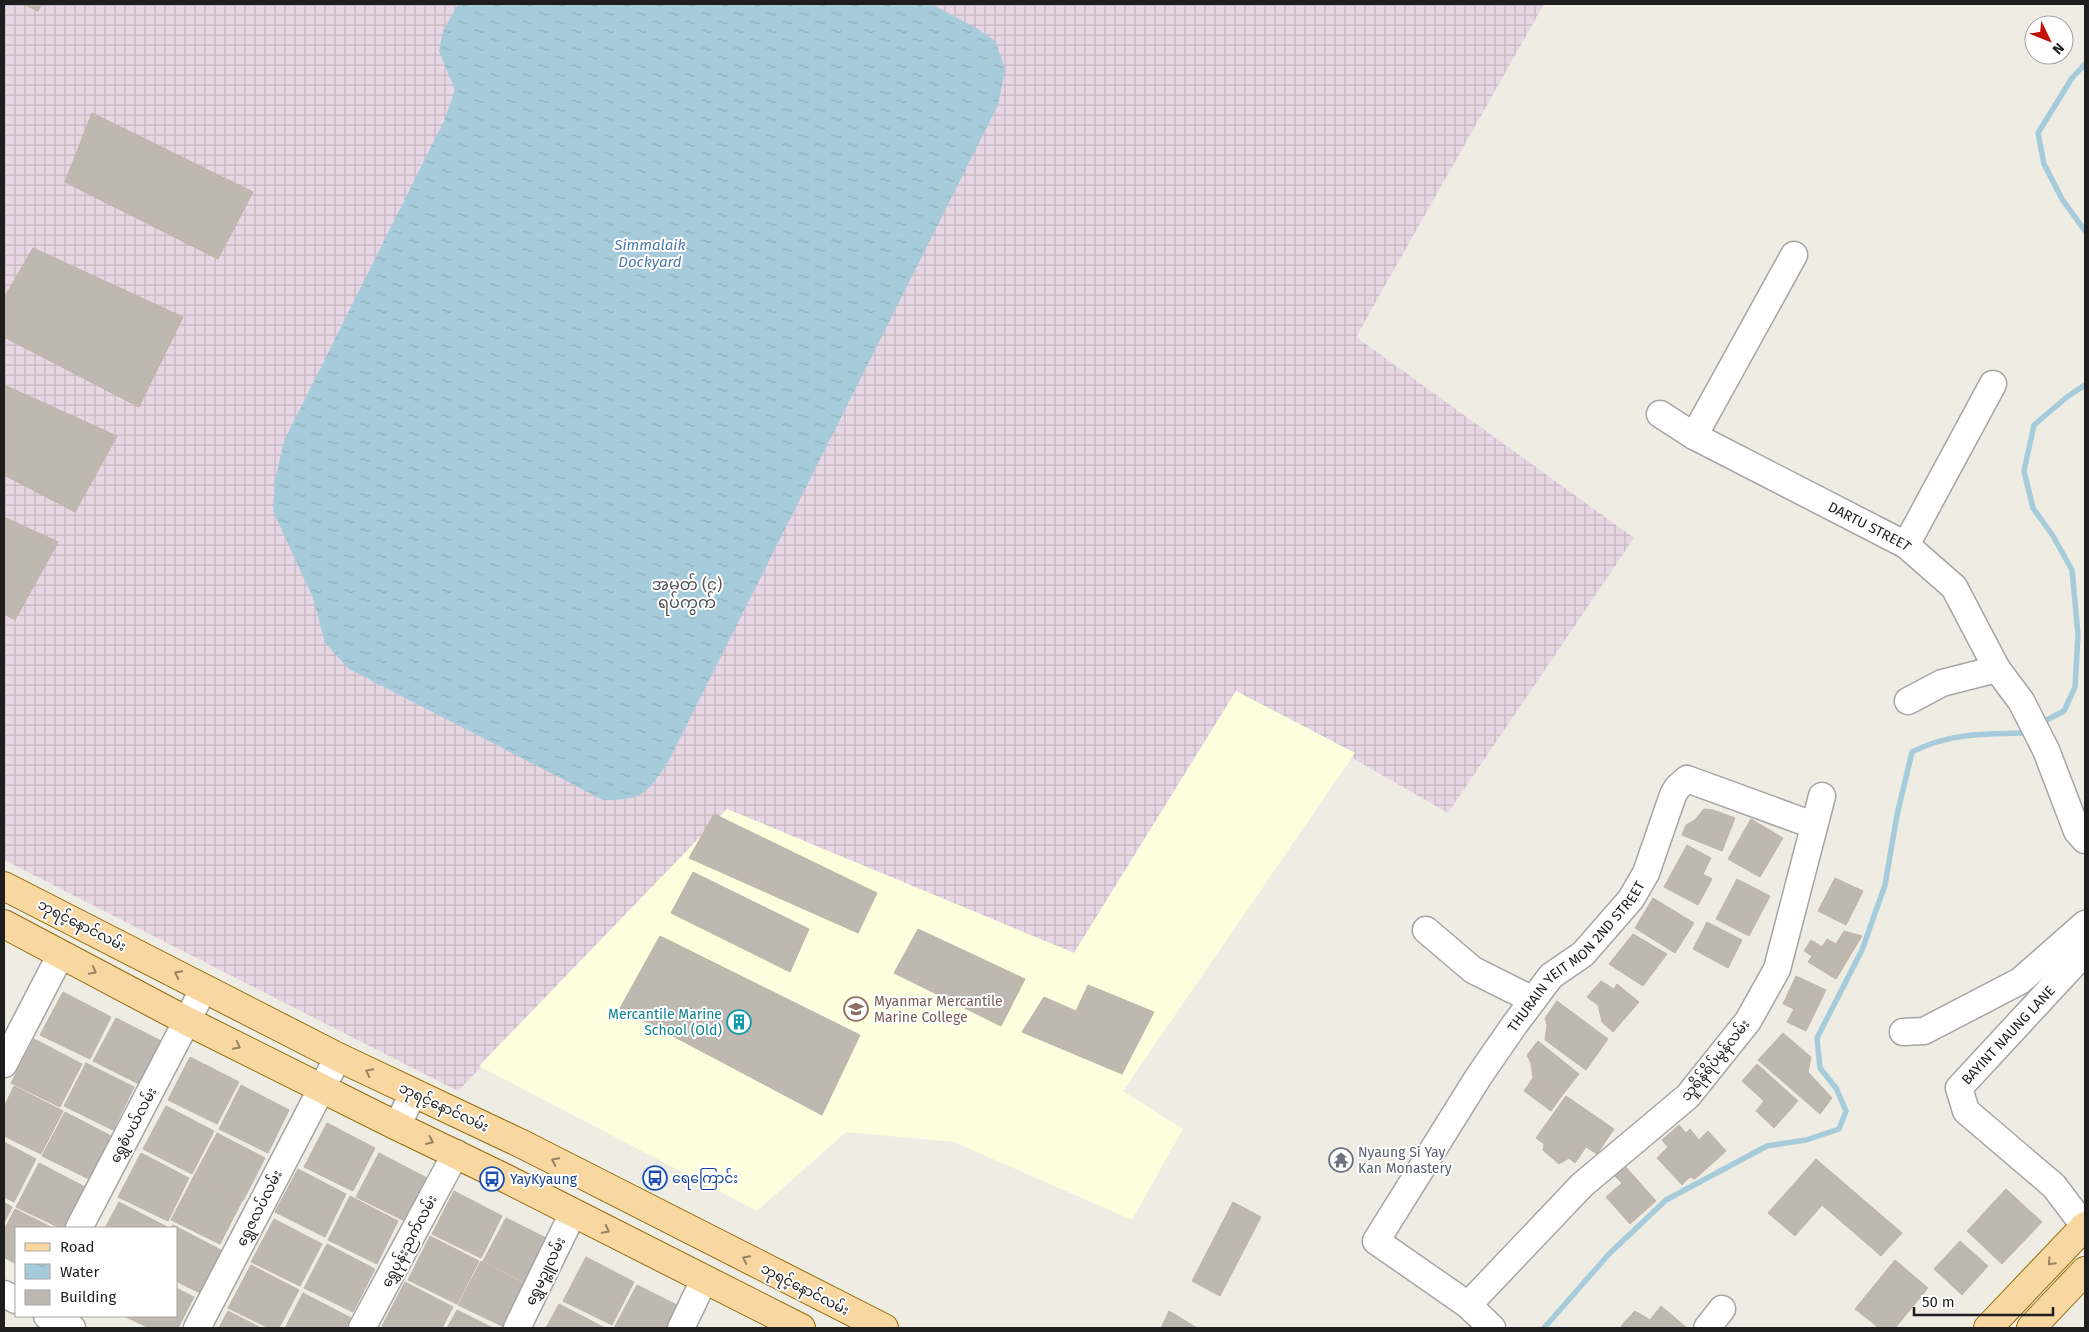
<svg xmlns="http://www.w3.org/2000/svg" width="2089" height="1332" font-family="'Fira Sans','Noto Sans Myanmar',sans-serif">
<style>
.industrial{fill:url(#industrial-grid)}
.education{fill:#fcfede}
.water{fill:url(#water-ripples)}
.lines{fill:none;stroke-linecap:round;stroke-linejoin:round}
.stream{stroke:#a6ccdb;stroke-width:5.5}
.building{fill:#bfb8b1;stroke:#c0b3a7}
.minor-casing{stroke:#a5a5a5;stroke-width:29}
.major-casing{stroke:#926c05;stroke-width:30}
.minor{stroke:#fff;stroke-width:26}
.major{stroke:#f8d7a0;stroke-width:28}
.oneway{stroke:#968466}
.labels{text-anchor:middle;stroke-width:4;stroke-linejoin:round;paint-order:stroke}
.street-label{font-size:14px;fill:#1e1e1e;stroke:#fff}
.education-label{font-size:14px;fill:#785e54;stroke:#fff;text-anchor:start}
.culture-label{font-size:14px;fill:#0d838f;stroke:#fff;text-anchor:end}
.worship-label{font-size:14px;fill:#5b616d;stroke:#fff;text-anchor:start}
.transit-label{font-size:14px;fill:#164399;stroke:#fff;text-anchor:start}
.water-label{font-size:15px;font-style:italic;fill:#4e77aa;stroke:#fff}
.quarter-label{font-size:16px;fill:#515151;stroke:#fff}
</style>
<defs>
<pattern id="industrial-grid" width="8" height="8" patternUnits="userSpaceOnUse" patternTransform="scale(1.25)"><rect width="8" height="8" fill="#e7d6e3"/><path d="M0 4h8M4 0v8" fill="none" stroke="#c6b7c2"/></pattern>
<pattern id="water-ripples" width="26" height="14" patternUnits="userSpaceOnUse" patternTransform="scale(1.25)"><rect width="26" height="14" fill="#a6ccdb"/><path d="M2 4q2-2 4 0t4 0M15 11q2-2 4 0t4 0" fill="none" stroke="#8eafbc"/></pattern>
</defs>
<rect width="100%" height="100%" fill="#efece4"/>
<polygon class="industrial" points="4,4 1544,4 1356,337 1634,538 1448,813 1236,691 1074,953 727,809 458,1091 4,860"/>
<polygon class="education" points="1236,691 1355,753 1123,1091 1183,1129 1132,1220 954,1142 846,1132 757,1211 479,1066 727,809 1074,953"/>
<path class="water" d="M458 4H931L978 29 996 42 1005 70 998 105 668 762C646 794 644 800 603 800L349 669 325 643 313 598 273 511 275 480 284 441 444 121 455 90 439 51 443 31Z"/>
<g class="lines">
<g class="stream">
<polyline points="2085,64 2072,78 2038,133 2044,164 2062,199 2085,231"/>
<polyline points="2039,724 2064,711 2075,687 2078,635 2072,570 2053,536 2033,508 2024,471 2034,425 2067,397 2085,385"/>
<path d="M1544 1328 1609 1254 1666 1200 1767 1146 1806 1140 1839 1129 1846 1111 1836 1088 1820 1068 1817 1038 1862 950 1885 885 1897 815 1912 752C1949 733 1983 734 2023 733L2029 730"/>
</g>
</g>
<g class="building">
<polygon points="23,4 42,4 38,11"/>
<polygon points="92,113 253,192 218,259 65,182"/>
<polygon points="33,248 183,317 139,407 4,337 4,298"/>
<polygon points="4,385 117,436 75,512 4,475"/>
<polygon points="4,517 58,542 15,620 4,614"/>
<polygon points="1704,809 1713,810 1735,818 1722,851 1682,835 1686,825 1695,820"/>
<polygon points="714,814 877,893 858,933 689,858"/>
<polygon points="1751,819 1783,838 1760,877 1728,859"/>
<polygon points="1687,845 1711,858 1703,874 1712,879 1698,905 1664,887"/>
<polygon points="693,872 809,929 790,972 671,913"/>
<polygon points="1835,878 1863,891 1846,925 1818,911"/>
<polygon points="1737,879 1770,896 1749,936 1716,919"/>
<polygon points="1653,898 1694,923 1675,953 1635,928"/>
<polygon points="1707,922 1742,940 1728,968 1693,949"/>
<polygon points="918,929 1025,979 1001,1026 894,973"/>
<polygon points="1844,931 1862,936 1836,979 1808,962 1812,956 1804,951 1811,940 1822,947 1827,939 1836,944"/>
<polygon points="1633,934 1667,954 1643,986 1609,964"/>
<polygon points="660,936 860,1035 822,1115 620,1008"/>
<polygon points="1796,976 1826,990 1806,1031 1787,1022 1794,1009 1783,1004"/>
<polygon points="1601,981 1614,989 1617,984 1639,1002 1613,1032 1602,1022 1598,1005 1587,997"/>
<polygon points="1088,985 1154,1012 1122,1074 1022,1032 1044,997 1076,1011"/>
<polygon points="63,992 111,1017 90,1059 40,1035"/>
<polygon points="1557,1001 1608,1039 1586,1070 1545,1040 1547,1025 1545,1018"/>
<polygon points="116,1018 165,1043 143,1086 93,1061"/>
<polygon points="1783,1033 1811,1057 1808,1072 1832,1098 1820,1114 1758,1060"/>
<polygon points="34,1039 82,1064 60,1107 11,1083"/>
<polygon points="1538,1041 1579,1074 1561,1097 1533,1078 1531,1063 1527,1055"/>
<polygon points="190,1057 239,1082 217,1124 168,1100"/>
<polygon points="86,1063 134,1087 113,1130 64,1106"/>
<polygon points="1757,1064 1798,1101 1774,1128 1756,1111 1764,1101 1742,1081"/>
<polygon points="1533,1078 1561,1097 1551,1111 1524,1091"/>
<polygon points="241,1085 289,1110 268,1153 219,1129"/>
<polygon points="14,1086 63,1111 41,1154 4,1136 4,1107"/>
<polygon points="1566,1096 1614,1129 1597,1154 1586,1147 1575,1163 1569,1158 1559,1164 1543,1150 1544,1144 1536,1138"/>
<polygon points="166,1106 214,1131 192,1174 143,1149"/>
<polygon points="65,1112 113,1137 91,1180 42,1156"/>
<polygon points="327,1123 375,1148 353,1191 304,1167"/>
<polygon points="1679,1125 1686,1133 1690,1129 1699,1140 1708,1131 1726,1151 1695,1179 1690,1177 1682,1185 1657,1158 1668,1147 1662,1140"/>
<polygon points="217,1133 265,1158 243,1201 194,1176"/>
<polygon points="4,1142 36,1159 14,1202 4,1197"/>
<polygon points="141,1153 189,1178 168,1221 118,1197"/>
<polygon points="379,1153 427,1178 405,1221 356,1197"/>
<polygon points="1816,1159 1902,1233 1881,1256 1822,1205 1795,1236 1768,1213"/>
<polygon points="39,1163 87,1188 67,1228 60,1228 16,1207"/>
<polygon points="1624,1165 1656,1201 1630,1224 1606,1197 1622,1183 1614,1175"/>
<polygon points="298,1169 346,1194 325,1237 275,1212"/>
<polygon points="194,1176 242,1201 220,1244 171,1220"/>
<polygon points="2006,1189 2042,1222 2002,1264 1967,1231"/>
<polygon points="454,1191 502,1216 481,1258 432,1234"/>
<polygon points="350,1196 398,1221 377,1264 328,1240"/>
<polygon points="4,1202 12,1207 4,1223"/>
<polygon points="119,1202 167,1227 166,1228 105,1228"/>
<polygon points="1233,1202 1261,1217 1220,1296 1192,1281"/>
<polygon points="15,1209 53,1228 16,1228 16,1264 4,1257 4,1230"/>
<polygon points="506,1218 554,1242 532,1286 483,1261"/>
<polygon points="274,1219 322,1244 300,1286 251,1262"/>
<polygon points="173,1225 221,1250 200,1293 176,1281 176,1228 171,1228"/>
<polygon points="430,1236 479,1261 457,1304 408,1280"/>
<polygon points="1960,1241 1988,1266 1962,1295 1934,1269"/>
<polygon points="327,1244 375,1269 353,1312 304,1288"/>
<polygon points="586,1257 634,1282 612,1325 563,1301"/>
<polygon points="1895,1260 1928,1288 1895,1328 1879,1328 1855,1309"/>
<polygon points="481,1261 529,1286 506,1328 458,1305"/>
<polygon points="251,1265 299,1290 279,1328 269,1328 228,1308"/>
<polygon points="405,1282 453,1307 442,1328 387,1328 382,1326"/>
<polygon points="637,1285 685,1309 675,1328 614,1328"/>
<polygon points="176,1288 194,1297 178,1328 149,1328 124,1316 176,1316"/>
<polygon points="303,1293 351,1318 346,1328 285,1328"/>
<polygon points="559,1304 605,1328 546,1328"/>
<polygon points="1661,1306 1687,1328 1623,1328 1621,1326 1635,1311 1650,1320"/>
<polygon points="457,1310 493,1328 447,1328"/>
<polygon points="228,1311 261,1328 219,1328"/>
<polygon points="1169,1311 1197,1328 1161,1328"/>
</g>
<g class="lines">
<g class="minor-casing">
<g id="minor">
<path id="s1" d="M1660 414 1694 436 1906 545 1954 587 1997 669 2021 701 2046 750 2077 831 2085 840"/>
<polyline points="1694,436 1794,255"/>
<polyline points="1906,545 1993,384"/>
<polyline points="1908,701 1942,683 1997,669"/>
<polyline points="1426,930 1473,970 1533,1000"/>
<polyline points="2085,952 1959,1088 1966,1111 2054,1186 2085,1227"/>
<polyline points="1903,1032 1924,1031 2020,981 2085,924"/>
<polyline points="4,1064 61,954"/>
<polyline points="397,1126 413,1094"/>
<polyline points="79,1228 204,988"/>
<polyline points="4,1294 16,1300"/>
<polyline points="1468,1305 1582,1185 1688,1096 1748,1021 1777,969 1822,796"/>
<polyline points="47,1316 72,1328"/>
<polyline points="197,1328 338,1057"/>
<polyline points="362,1328 456,1153"/>
<polyline points="517,1328 573,1213"/>
<polyline points="681,1328 704,1280"/>
<path id="s2" d="M1492 1328 1468 1305 1376 1241 1479 1076 1515 1024 1551 976 1583 954 1631 899 1646 873 1673 795 1677 788 1687 779 1813 825"/>
<polyline points="1707,1328 1722,1309"/>
</g>
</g>
<g class="major-casing">
<g id="major">
<polyline points="4,886 338,1057 524,1145 884,1328"/>
<polyline points="4,924 187,1021 397,1126 507,1179 801,1328"/>
<polyline points="1988,1328 2085,1226"/>
<polyline points="2031,1328 2085,1271"/>
</g>
</g>
<use href="#minor" class="minor"/>
<use href="#major" class="major"/>
</g>
<defs><path id="oneway-chevron" d="M-2-3.5L2.5 0L-2 3.5" fill="none" stroke-width="1.6" stroke-linecap="round" stroke-linejoin="round" transform="scale(1.25)"/></defs>
<g class="oneway">
<use href="#oneway-chevron" transform="translate(93 971) rotate(28)"/>
<use href="#oneway-chevron" transform="translate(178 974) rotate(-153)"/>
<use href="#oneway-chevron" transform="translate(237 1046) rotate(27)"/>
<use href="#oneway-chevron" transform="translate(369 1072) rotate(-154)"/>
<use href="#oneway-chevron" transform="translate(430 1141) rotate(25)"/>
<use href="#oneway-chevron" transform="translate(555 1161) rotate(-153)"/>
<use href="#oneway-chevron" transform="translate(606 1230) rotate(27)"/>
<use href="#oneway-chevron" transform="translate(746 1259) rotate(-153)"/>
<use href="#oneway-chevron" transform="translate(2051 1262) rotate(133)"/>
</g>
<defs>
<g id="university-ring" transform="scale(1.25)"><circle r="9.5" fill="#fff" stroke="#8d6e63" stroke-width="1.5"/><path d="M0-5L7-2L0 1L-7-2ZM-4 1L0 2.5L4 1V4Q0 6-4 4Z" fill="#8d6e63"/></g>
<g id="building-ring" transform="scale(1.25)"><circle r="9.5" fill="#fff" stroke="#0f9aa8" stroke-width="1.5"/><path d="M-4-6H4V6H1V3H-1V6H-4ZM-2.5-4.3h1.7v1.8h-1.7ZM.8-4.3h1.7v1.8H.8ZM-2.5-1h1.7V.8h-1.7ZM.8-1h1.7V.8H.8Z" fill="#0f9aa8"/></g>
<g id="temple-ring" transform="scale(1.25)"><circle r="9.5" fill="#fff" stroke="#6b7280" stroke-width="1.5"/><path d="M0-6L5-2H3V0L6.5 2.5H4V6H1.5V3h-3V6H-4V2.5H-6.5L-3 0V-2H-5Z" fill="#6b7280"/></g>
<g id="bus-ring" transform="scale(1.25)"><circle r="9.5" fill="#fff" stroke="#1a4fb4" stroke-width="1.5"/><path d="M-5-6H5V4H4V6H2V4H-2V6H-4V4H-5ZM-3.5-4V0h7V-4ZM-3.5 1.2v1.5H-2V1.2ZM2 1.2v1.5H3.5V1.2Z" fill="#1a4fb4"/></g>
</defs>
<g fill-rule="evenodd">
<use href="#university-ring" x="856" y="1009"/>
<use href="#building-ring" x="739" y="1022"/>
<use href="#temple-ring" x="1341" y="1160"/>
<use href="#bus-ring" x="655" y="1178"/>
<use href="#bus-ring" x="492" y="1179"/>
</g>
<g class="labels">
<g class="street-label">
<text dy="5" stroke="none"><textPath href="#s1" startOffset="238">DARTU STREET</textPath></text>
<text transform="translate(82 925) rotate(27)" y="5">ဘုရင့်နောင်လမ်း</text>
<text dy="5" stroke="none"><textPath href="#s2" startOffset="495">THURAIN YEIT MON 2ND STREET</textPath></text>
<text transform="translate(2008 1035) rotate(-47)" y="5">BAYINT NAUNG LANE</text>
<text transform="translate(1715 1060) rotate(-51)" y="5">သူရိန်ရိပ်မွန်လမ်း</text>
<text transform="translate(444 1107) rotate(25)" y="5">ဘုရင့်နောင်လမ်း</text>
<text transform="translate(133 1125) rotate(-62)" y="5">ရွှေစံပယ်လမ်း</text>
<text transform="translate(259 1208) rotate(-63)" y="5">ရွှေဇလပ်လမ်း</text>
<text transform="translate(409 1241) rotate(-62)" y="5">ရွှေပုန်းညက်လမ်း</text>
<text transform="translate(545 1271) rotate(-64)" y="5">ရွှေမဉ္ဇူလမ်း</text>
<text transform="translate(805 1289) rotate(27)" y="5">ဘုရင့်နောင်လမ်း</text>
</g>
<g class="education-label">
<text x="874" y="1006">Myanmar Mercantile<tspan x="874" dy="16">Marine College</tspan></text>
</g>
<g class="culture-label">
<text x="722" y="1019">Mercantile Marine<tspan x="722" dy="16">School (Old)</tspan></text>
</g>
<g class="worship-label">
<text x="1358" y="1157">Nyaung Si Yay<tspan x="1358" dy="16">Kan Monastery</tspan></text>
</g>
<g class="transit-label">
<text x="672" y="1183">ရေကြောင်း</text>
<text x="510" y="1184">YayKyaung</text>
</g>
<g class="water-label">
<text x="650" y="250">Simmalaik<tspan x="650" dy="17">Dockyard</tspan></text>
</g>
<g class="quarter-label">
<text x="687" y="590">အမှတ် (၄)<tspan x="687" dy="18">ရပ်ကွက်</tspan></text>
</g>
</g>
<rect width="2089" height="1332" fill="none" stroke="#1e1e1e" stroke-width="10"/>
<rect x="15" y="1227" width="162" height="90" fill="#ffffff" stroke="#a5a5a5"/>
<rect x="25" y="1243" width="25" height="8" fill="#f8d7a0" stroke="#a5a5a5"/>
<text x="60" y="1252" font-size="15" fill="#1e1e1e">Road</text>
<rect x="25" y="1264" width="25" height="15" fill="url(#water-ripples)" stroke="#a5a5a5"/>
<text x="60" y="1277" font-size="15" fill="#1e1e1e">Water</text>
<rect x="25" y="1290" width="25" height="15" fill="#bfb8b1" stroke="#a5a5a5"/>
<text x="60" y="1302" font-size="15" fill="#1e1e1e">Building</text>
<g transform="translate(2049 40) rotate(133)"><circle r="24" fill="#ffffff" stroke="#a5a5a5"/>
<path d="M0-4L9 19L0 12L-9 19Z" fill="#c41207"/>
<text y="-8" font-size="14" font-weight="bold" text-anchor="middle" fill="#1e1e1e">N</text>
</g>
<path d="M1914 1307v8h139v-8" fill="none" stroke="#1e1e1e" stroke-width="2.5"/>
<text x="1922" y="1307" font-size="15" fill="#1e1e1e" stroke="#ffffff" stroke-width="4" paint-order="stroke">50 m</text>
</svg>
